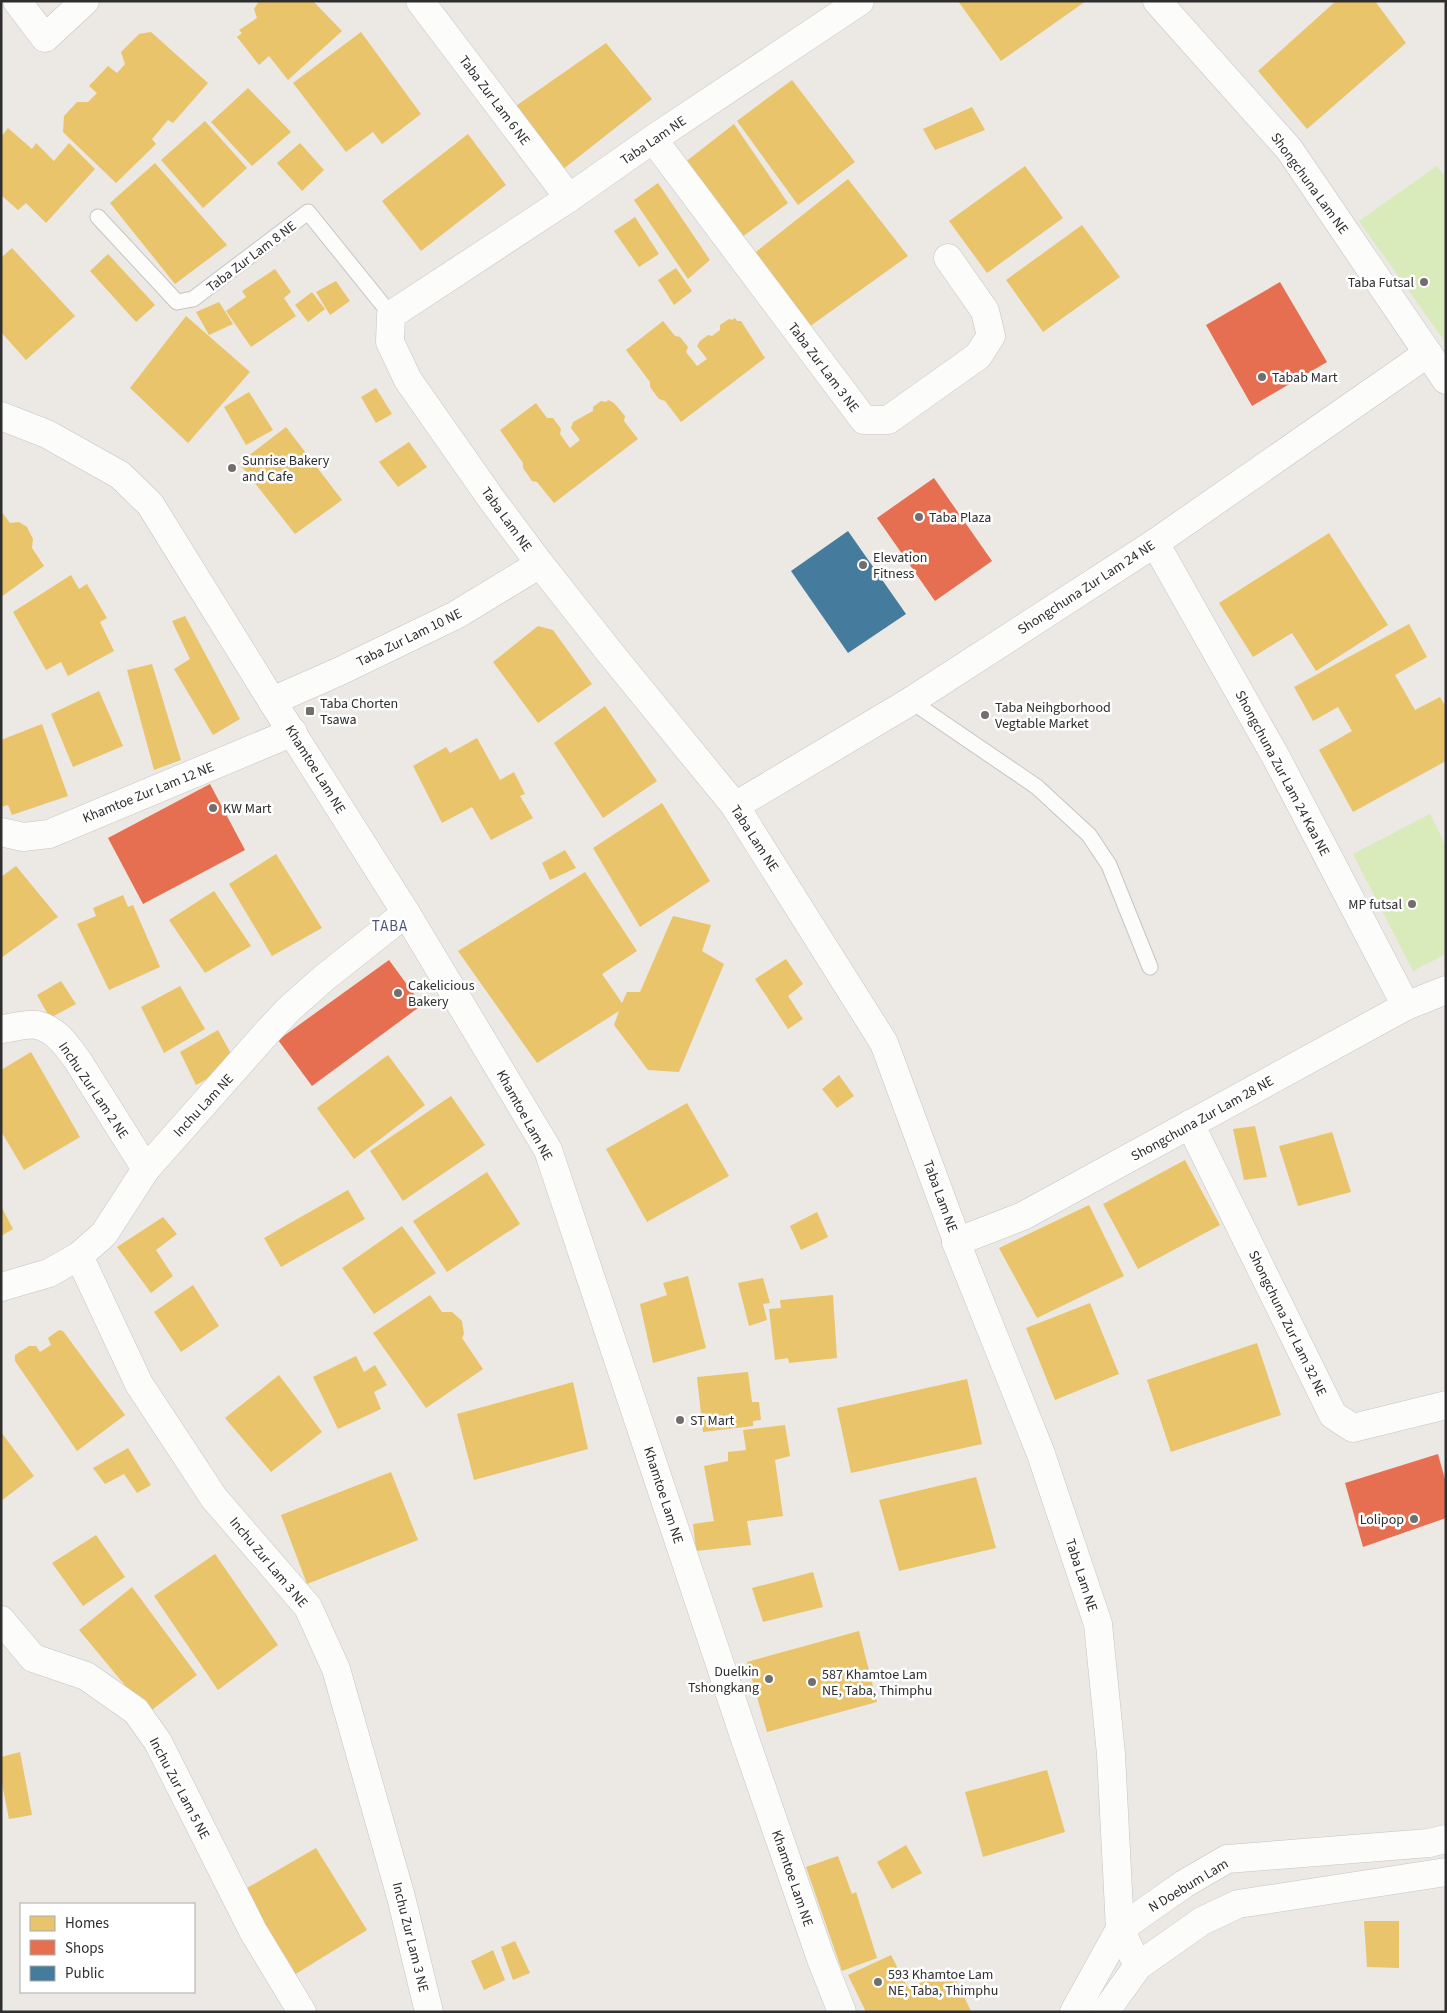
<svg xmlns="http://www.w3.org/2000/svg" width="1447" height="2013" font-family="'Source Sans 3',sans-serif">
<style>
.pitch{fill:#d9eabb}
.homes{fill:#e9c46a}
.shops{fill:#e76f51}
.public{fill:#457b9d}
.lines{fill:none;stroke-linecap:round;stroke-linejoin:round}
.lane-casing{stroke:#c5c4c5;stroke-width:17}
.street-casing{stroke:#c5c4c5;stroke-width:29}
.secondary-casing{stroke:#c5c4c5;stroke-width:29}
.lane{stroke:#fcfcfb;stroke-width:15}
.street{stroke:#fcfcfb;stroke-width:28}
.secondary{stroke:#fcfcfb;stroke-width:28}
.poi-dot{fill:#706f6e;stroke:#fff;stroke-width:2}
.labels{text-anchor:middle;stroke-width:5;stroke-linejoin:round;paint-order:stroke}
.street-label{font-size:14px;fill:#2e2e2e;stroke:#fff}
.poi-label{font-size:14px;fill:#2e2e2e;stroke:#fff;text-anchor:start}
.neighbourhood-label{font-size:15px;letter-spacing:1px;fill:#4d5680;stroke:#fff}
</style>
<rect width="100%" height="100%" fill="#ece8e4"/>
<g class="pitch">
<polygon points="1437,166 1446,178 1446,343 1359,221"/>
<polygon points="1430,814 1446,846 1446,954 1413,971 1353,854"/>
</g>
<g class="homes">
<polygon points="259,1 313,1 342,31 288,80 269,56 259,65 237,37 242,33 239,30 257,18 254,9"/>
<polygon points="958,1 1086,1 1001,61"/>
<polygon points="1336,1 1375,1 1406,43 1307,129 1258,71"/>
<polygon points="151,32 208,83 173,123 168,120 152,139 156,144 116,183 63,132 64,116 77,102 88,102 97,93 89,86 108,66 117,73 125,64 121,52 139,34"/>
<polygon points="361,32 421,114 382,144 373,132 346,152 293,83"/>
<polygon points="606,43 652,99 562,170 513,108"/>
<polygon points="792,80 855,162 798,205 737,121"/>
<polygon points="248,88 291,132 252,166 211,122"/>
<polygon points="972,107 985,130 935,150 923,129"/>
<polygon points="205,121 247,168 203,208 161,160"/>
<polygon points="734,124 788,203 734,243 684,163"/>
<polygon points="8,128 32,149 36,143 54,161 69,143 95,169 46,223 26,203 18,210 1,195 1,137"/>
<polygon points="468,134 506,185 421,251 382,201"/>
<polygon points="300,143 324,170 302,191 277,163"/>
<polygon points="155,163 227,245 175,284 110,203"/>
<polygon points="1025,166 1063,218 987,273 949,221"/>
<polygon points="848,179 908,256 802,332 747,259"/>
<polygon points="658,183 710,260 688,279 634,200"/>
<polygon points="635,217 659,254 639,267 614,231"/>
<polygon points="1082,225 1120,277 1043,332 1006,280"/>
<polygon points="12,248 75,316 26,360 1,332 1,258"/>
<polygon points="108,254 155,305 136,322 90,271"/>
<polygon points="676,268 692,291 674,305 658,280"/>
<polygon points="275,269 291,292 284,298 296,316 251,347 226,311 246,297 242,291"/>
<polygon points="336,281 350,301 330,315 316,292"/>
<polygon points="312,292 325,309 308,322 295,305"/>
<polygon points="219,302 233,324 209,335 196,312"/>
<polygon points="186,316 250,372 188,443 130,388"/>
<polygon points="735,318 737,321 741,321 765,358 681,422 665,401 659,399 650,387 650,382 626,350 663,321 675,336 680,337 688,347 686,352 697,366 707,359 697,346 700,341 708,335 712,336 720,330 720,325 729,319 732,320"/>
<polygon points="376,388 392,414 376,423 361,397"/>
<polygon points="249,392 273,430 246,445 224,407"/>
<polygon points="608,400 614,403 625,416 624,421 638,439 554,503 537,482 532,481 523,468 523,463 500,430 536,403 547,418 553,418 561,429 560,434 570,448 580,440 571,428 573,422 593,411 593,407 601,401 606,402"/>
<polygon points="286,427 342,500 295,534 239,463"/>
<polygon points="409,442 427,467 398,487 379,462"/>
<polygon points="1,511 10,523 19,522 27,527 33,539 32,548 44,566 1,597"/>
<polygon points="1329,533 1388,625 1316,671 1292,633 1253,657 1219,603"/>
<polygon points="71,575 79,589 87,584 107,618 100,622 114,651 68,676 61,662 46,670 13,612"/>
<polygon points="185,616 240,719 213,735 174,669 190,659 172,621"/>
<polygon points="1409,624 1427,657 1395,675 1415,710 1440,697 1446,707 1446,761 1353,812 1319,750 1352,731 1338,707 1313,721 1294,687"/>
<polygon points="538,626 553,630 592,684 538,723 493,662"/>
<polygon points="152,664 181,760 154,770 127,670"/>
<polygon points="99,691 123,746 73,767 51,714"/>
<polygon points="605,706 657,781 603,818 554,743"/>
<polygon points="42,724 68,796 12,815 8,805 1,807 1,740"/>
<polygon points="477,738 500,780 514,772 525,794 520,796 533,818 491,840 472,807 442,823 413,766 446,747 450,753"/>
<polygon points="662,803 710,881 640,927 593,848"/>
<polygon points="565,850 576,868 550,880 542,863"/>
<polygon points="276,854 322,928 272,956 229,884"/>
<polygon points="16,866 58,917 1,958 1,877"/>
<polygon points="585,872 637,951 602,974 622,1003 627,992 640,992 673,916 711,925 702,951 724,964 679,1072 648,1070 614,1025 619,1011 537,1063 458,951"/>
<polygon points="214,891 251,946 205,973 169,920"/>
<polygon points="123,895 128,907 133,905 160,967 109,990 77,924 96,916 93,908"/>
<polygon points="786,959 803,984 788,996 803,1019 788,1029 755,979"/>
<polygon points="61,981 76,1004 50,1018 37,995"/>
<polygon points="180,986 205,1029 164,1053 141,1007"/>
<polygon points="218,1030 236,1063 196,1085 180,1052"/>
<polygon points="31,1052 80,1137 24,1170 1,1131 1,1070"/>
<polygon points="388,1055 425,1105 354,1159 317,1108"/>
<polygon points="839,1075 854,1096 837,1108 822,1089"/>
<polygon points="451,1096 485,1145 403,1201 370,1151"/>
<polygon points="687,1103 729,1176 647,1222 606,1149"/>
<polygon points="1255,1126 1267,1177 1244,1180 1233,1129"/>
<polygon points="1332,1132 1351,1192 1298,1206 1279,1146"/>
<polygon points="1185,1160 1220,1225 1138,1269 1103,1204"/>
<polygon points="487,1172 520,1224 447,1272 413,1221"/>
<polygon points="348,1190 365,1219 281,1267 264,1238"/>
<polygon points="1089,1205 1124,1276 1037,1318 999,1248"/>
<polygon points="1,1206 13,1229 1,1236"/>
<polygon points="817,1212 828,1237 801,1250 790,1226"/>
<polygon points="163,1217 177,1234 156,1250 173,1276 151,1293 117,1247"/>
<polygon points="402,1226 436,1273 374,1314 342,1268"/>
<polygon points="688,1276 706,1348 653,1363 640,1304 667,1295 663,1283"/>
<polygon points="763,1278 770,1303 763,1304 767,1320 749,1326 738,1283"/>
<polygon points="193,1285 219,1326 181,1352 154,1312"/>
<polygon points="430,1295 442,1312 452,1312 462,1321 464,1334 462,1338 483,1369 426,1408 373,1333"/>
<polygon points="833,1295 837,1358 789,1363 788,1358 775,1360 769,1309 781,1308 780,1300"/>
<polygon points="1090,1303 1119,1374 1055,1400 1026,1328"/>
<polygon points="59,1330 63,1331 125,1415 77,1451 15,1361 15,1355 29,1346 36,1346 40,1352 51,1345 48,1338"/>
<polygon points="1257,1343 1281,1415 1171,1452 1147,1380"/>
<polygon points="356,1356 364,1372 375,1365 387,1385 374,1392 381,1409 338,1429 313,1377"/>
<polygon points="748,1372 752,1402 759,1402 761,1420 753,1421 753,1426 703,1432 697,1377"/>
<polygon points="279,1375 322,1432 271,1472 225,1418"/>
<polygon points="967,1379 982,1444 851,1473 837,1408"/>
<polygon points="573,1382 588,1449 474,1480 457,1414"/>
<polygon points="785,1425 790,1456 775,1460 783,1516 747,1521 751,1545 696,1551 693,1524 714,1521 704,1466 728,1461 728,1452 746,1450 743,1430"/>
<polygon points="1,1432 34,1476 1,1501"/>
<polygon points="128,1448 151,1485 137,1493 124,1474 105,1484 93,1468"/>
<polygon points="391,1472 418,1540 307,1584 281,1515"/>
<polygon points="976,1477 996,1548 899,1571 879,1500"/>
<polygon points="96,1535 125,1577 83,1606 52,1563"/>
<polygon points="215,1554 278,1645 218,1690 154,1596"/>
<polygon points="813,1572 823,1607 763,1622 752,1588"/>
<polygon points="132,1587 197,1675 148,1713 79,1630"/>
<polygon points="859,1631 877,1702 767,1732 747,1662"/>
<polygon points="20,1752 32,1815 9,1819 1,1779 1,1757"/>
<polygon points="1047,1770 1065,1832 983,1857 965,1792"/>
<polygon points="906,1845 922,1873 892,1889 877,1862"/>
<polygon points="316,1848 367,1930 294,1975 240,1892"/>
<polygon points="838,1856 852,1894 856,1892 877,1958 842,1971 806,1867"/>
<polygon points="1364,1921 1399,1921 1399,1968 1367,1967"/>
<polygon points="515,1941 530,1973 513,1980 501,1947"/>
<polygon points="493,1950 505,1980 484,1990 471,1961"/>
<polygon points="891,1955 908,1988 951,1970 971,2011 866,2012 848,1975"/>
</g>
<g class="shops">
<polygon points="1280,282 1327,362 1252,406 1206,325"/>
<polygon points="934,478 992,561 935,601 877,518"/>
<polygon points="210,784 245,850 143,904 108,838"/>
<polygon points="389,960 422,1005 312,1086 278,1040"/>
<polygon points="1438,1454 1446,1483 1446,1518 1363,1547 1345,1483"/>
</g>
<polygon class="public" points="848,531 906,614 848,653 791,571"/>
<g class="lines">
<g class="lane-casing">
<g id="lane">
<polyline points="98,217 177,302 193,299 308,212 391,315"/>
<polyline points="911,701 1037,787 1089,835 1109,865 1150,967"/>
</g>
</g>
<g class="street-casing">
<g id="street">
<polyline points="17,1 45,38 85,1"/>
<polyline points="420,1 569,198"/>
<polyline points="860,1 653,139 569,198 391,315 390,342 408,380 490,497 540,564 611,654 735,806 884,1043 956,1238 956,1242 1041,1454 1098,1624 1111,1754 1120,1929 1138,1966"/>
<polyline points="1157,1 1289,149 1446,380"/>
<polyline points="653,139 864,420 888,420 978,356 991,336 985,311 948,258"/>
<polyline points="1155,543 1277,759 1406,1006"/>
<polyline points="272,701 338,672 456,615 540,564"/>
<polyline points="735,806 911,701 1155,543 1428,353"/>
<polyline points="1,832 23,837 49,834 293,732"/>
<path d="M1 1029C12 1028 27 1023 37 1025 56 1029 67 1046 78 1061L146 1169"/>
<polyline points="1190,1124 1333,1415 1353,1428 1446,1405"/>
<polyline points="956,1242 1023,1216 1406,1006 1446,990"/>
<polyline points="79,1256 139,1384 214,1498 308,1607 336,1669 401,1897 429,2012"/>
<polyline points="1,1287 49,1273 79,1256 104,1234 146,1169 263,1037 288,1010 324,978 406,913"/>
<polyline points="1,1620 33,1658 86,1676 136,1711 158,1742 253,1931 302,2012"/>
</g>
</g>
<g class="secondary-casing">
<g id="secondary">
<polyline points="1,416 47,434 120,475 150,504 272,701 406,913 548,1150 744,1736 821,1959 842,2012"/>
<polyline points="1074,2012 1120,1929 1184,1884 1227,1859 1429,1843 1446,1839"/>
<polyline points="1105,2012 1138,1966 1202,1921 1238,1904 1446,1872"/>
</g>
</g>
<use href="#lane" class="lane"/>
<use href="#street" class="street"/>
<use href="#secondary" class="secondary"/>
</g>
<g class="poi-dot">
<circle cx="1424" cy="282" r="5"/>
<circle cx="1262" cy="377" r="5"/>
<circle cx="232" cy="468" r="5"/>
<circle cx="919" cy="517" r="5"/>
<circle cx="863" cy="565" r="5"/>
<rect x="305" y="706" width="10" height="10" rx="2.5"/>
<circle cx="985" cy="715" r="5"/>
<circle cx="213" cy="808" r="5"/>
<circle cx="1412" cy="904" r="5"/>
<circle cx="398" cy="993" r="5"/>
<circle cx="680" cy="1420" r="5"/>
<circle cx="1414" cy="1519" r="5"/>
<circle cx="769" cy="1679" r="5"/>
<circle cx="812" cy="1682" r="5"/>
<circle cx="878" cy="1982" r="5"/>
</g>
<g class="labels">
<g class="street-label">
<text transform="translate(495 100) rotate(53)" y="5">Taba Zur Lam 6 NE</text>
<text transform="translate(653 140) rotate(-34)" y="5">Taba Lam NE</text>
<text transform="translate(1310 183) rotate(54)" y="5">Shongchuna Lam NE</text>
<text transform="translate(251 256) rotate(-37)" y="5">Taba Zur Lam 8 NE</text>
<text transform="translate(824 367) rotate(53)" y="5">Taba Zur Lam 3 NE</text>
<text transform="translate(507 519) rotate(54)" y="5">Taba Lam NE</text>
<text transform="translate(1086 587) rotate(-33)" y="5">Shongchuna Zur Lam 24 NE</text>
<text transform="translate(409 637) rotate(-26)" y="5">Taba Zur Lam 10 NE</text>
<text transform="translate(316 769) rotate(58)" y="5">Khamtoe Lam NE</text>
<text transform="translate(1283 773) rotate(62)" y="5">Shongchuna Zur Lam 24 Kaa NE</text>
<text transform="translate(148 792) rotate(-22)" y="5">Khamtoe Zur Lam 12 NE</text>
<text transform="translate(755 838) rotate(57)" y="5">Taba Lam NE</text>
<text transform="translate(94 1090) rotate(56)" y="5">Inchu Zur Lam 2 NE</text>
<text transform="translate(203 1105) rotate(-47)" y="5">Inchu Lam NE</text>
<text transform="translate(525 1115) rotate(61)" y="5">Khamtoe Lam NE</text>
<text transform="translate(1202 1118) rotate(-29)" y="5">Shongchuna Zur Lam 28 NE</text>
<text transform="translate(941 1196) rotate(70)" y="5">Taba Lam NE</text>
<text transform="translate(1288 1323) rotate(64)" y="5">Shongchuna Zur Lam 32 NE</text>
<text transform="translate(664 1495) rotate(72)" y="5">Khamtoe Lam NE</text>
<text transform="translate(269 1562) rotate(50)" y="5">Inchu Zur Lam 3 NE</text>
<text transform="translate(1082 1575) rotate(72)" y="5">Taba Lam NE</text>
<text transform="translate(180 1788) rotate(62)" y="5">Inchu Zur Lam 5 NE</text>
<text transform="translate(793 1878) rotate(71)" y="5">Khamtoe Lam NE</text>
<text transform="translate(1188 1885) rotate(-31)" y="5">N Doebum Lam</text>
<text transform="translate(411 1937) rotate(76)" y="5">Inchu Zur Lam 3 NE</text>
</g>
<g class="poi-label">
<text x="1414" y="287" text-anchor="end">Taba Futsal</text>
<text x="1272" y="382">Tabab Mart</text>
<text x="242" y="465">Sunrise Bakery<tspan x="242" dy="16">and Cafe</tspan></text>
<text x="929" y="522">Taba Plaza</text>
<text x="873" y="562">Elevation<tspan x="873" dy="16">Fitness</tspan></text>
<text x="320" y="708">Taba Chorten<tspan x="320" dy="16">Tsawa</tspan></text>
<text x="995" y="712">Taba Neihgborhood<tspan x="995" dy="16">Vegtable Market</tspan></text>
<text x="223" y="813">KW Mart</text>
<text x="1402" y="909" text-anchor="end">MP futsal</text>
<text x="408" y="990">Cakelicious<tspan x="408" dy="16">Bakery</tspan></text>
<text x="690" y="1425">ST Mart</text>
<text x="1404" y="1524" text-anchor="end">Lolipop</text>
<text x="759" y="1676" text-anchor="end">Duelkin<tspan x="759" dy="16">Tshongkang</tspan></text>
<text x="822" y="1679">587 Khamtoe Lam<tspan x="822" dy="16">NE, Taba, Thimphu</tspan></text>
<text x="888" y="1979">593 Khamtoe Lam<tspan x="888" dy="16">NE, Taba, Thimphu</tspan></text>
</g>
<g class="neighbourhood-label">
<text x="390" y="931">TABA</text>
</g>
</g>
<rect width="1447" height="2013" fill="none" stroke="#2e2e2e" stroke-width="5"/>
<rect x="20" y="1903" width="175" height="90" fill="#ffffff" stroke="#ababab"/>
<rect x="30" y="1916" width="25" height="15" fill="#e9c46a" stroke="#ababab"/>
<text x="65" y="1928" font-size="15" fill="#2e2e2e">Homes</text>
<rect x="30" y="1940" width="25" height="15" fill="#e76f51" stroke="#ababab"/>
<text x="65" y="1953" font-size="15" fill="#2e2e2e">Shops</text>
<rect x="30" y="1966" width="25" height="15" fill="#457b9d" stroke="#ababab"/>
<text x="65" y="1978" font-size="15" fill="#2e2e2e">Public</text>
</svg>
